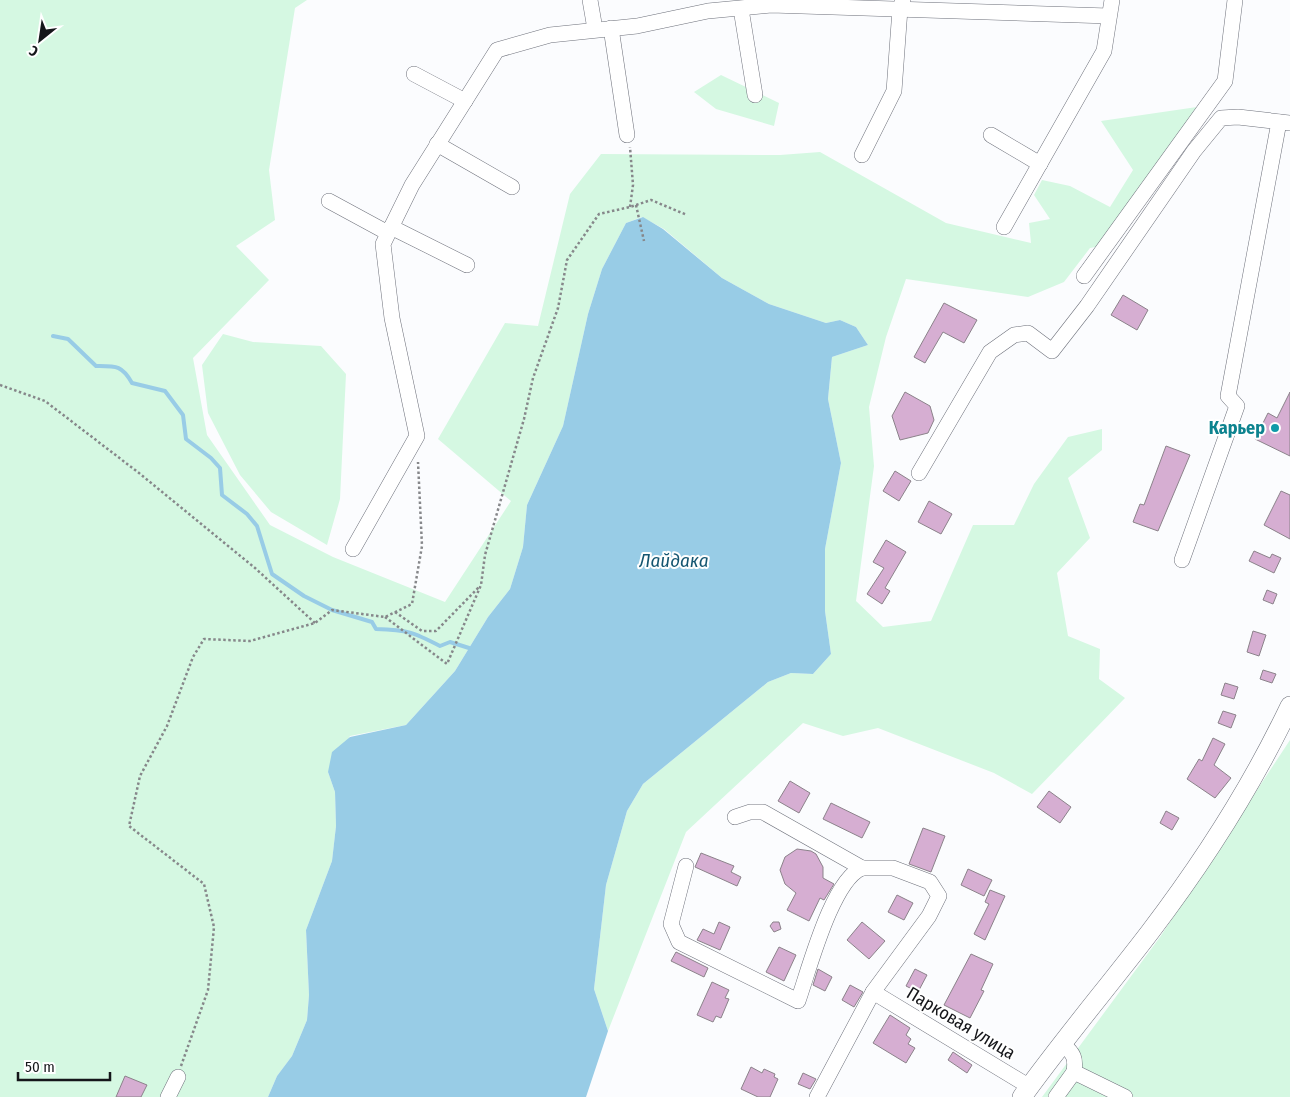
<svg xmlns="http://www.w3.org/2000/svg" width="1290" height="1097" font-family="'Fira Sans Condensed',sans-serif">
<style>
.green{fill:#d5f8e2}
.water{fill:#98cce6}
.lines{fill:none;stroke-linecap:round;stroke-linejoin:round}
.stream{stroke:#98cce6;stroke-width:4}
.building{fill:#d6aed2;stroke:#8b828a}
.minor-casing{stroke:#6e717b;stroke-width:16}
.major-casing{stroke:#6e717b;stroke-width:20}
.path{stroke:#86878a;stroke-width:2.5;stroke-dasharray:2.5 2.5;stroke-linecap:butt}
.minor{stroke:#fff;stroke-width:15}
.major{stroke:#fff;stroke-width:19}
.culture-dot{fill:#0f9aa8;stroke:#fff;stroke-width:2}
.labels{text-anchor:middle;stroke-width:4;stroke-linejoin:round;paint-order:stroke}
.culture-label{font-size:18px;font-weight:bold;fill:#0d838f;stroke:#fff;text-anchor:end}
.street-label{font-size:18px;fill:#15161a;stroke:#fff}
.water-label{font-size:19px;font-style:italic;fill:#155671;stroke:#fff}
</style>
<rect width="100%" height="100%" fill="#fbfcfe"/>
<g class="green">
<polygon points="0,0 307,0 295,8 269,170 275,220 236,246 269,280 193,358 207,435 270,525 333,557 445,602 511,501 438,439 505,323 538,326 570,194 601,154 780,155 820,152 946,223 1031,243 1029,223 1050,219 1034,195 1042,180 1070,186 1110,207 1133,170 1101,121 1197,107 1110,244 1090,248 1064,282 1028,297 906,279 886,337 869,407 874,466 856,601 883,627 931,621 973,525 1014,525 1034,484 1068,437 1102,429 1102,450 1068,478 1090,538 1057,573 1068,636 1100,649 1099,679 1125,698 1032,794 994,773 878,728 843,736 803,723 686,832 608,1031 594,989 606,885 627,811 643,784 768,682 791,673 813,674 831,654 825,611 825,549 841,463 828,399 832,357 868,345 856,327 840,320 826,323 769,304 722,278 664,229 642,217 626,223 602,269 588,314 563,426 527,505 523,547 510,589 488,617 455,671 406,725 350,736 328,772 335,792 336,826 332,861 306,930 309,995 307,1020 292,1056 277,1076 268,1097 0,1097"/>
<polygon points="721,75 779,103 774,126 716,109 694,92"/>
<polygon points="223,334 253,342 321,346 346,374 340,499 327,545 271,512 240,475 208,413 202,365"/>
<polygon points="1290,740 1290,1097 1042,1097 1160,937"/>
</g>
<polygon class="water" points="643,217 663,229 722,278 769,304 826,323 840,320 856,327 868,345 832,357 828,399 841,463 825,549 825,611 831,654 813,674 791,673 768,682 643,784 627,811 606,885 594,989 608,1031 586,1097 268,1097 277,1076 292,1056 307,1020 309,995 306,930 332,861 336,826 335,792 328,772 332,752 350,737 406,725 455,671 488,617 510,589 523,547 527,505 563,426 588,314 602,269 626,223"/>
<g class="lines">
<path class="stream" d="M53 336 68 339 96 366C116 366 122 365 132 383L165 391 183 415 186 439 211 458 220 468 222 495 247 514 257 526 272 574 304 596 332 610 372 622 376 629C408 630 413 632 440 646L450 642 469 648"/>
</g>
<g class="building">
<polygon points="1123,295 1148,310 1137,330 1111,315"/>
<polygon points="944,303 977,320 964,343 943,332 925,363 914,357"/>
<polygon points="905,392 930,406 934,420 928,433 900,440 892,416"/>
<polygon points="1290,392 1290,456 1255,439 1268,413 1277,418"/>
<polygon points="1166,446 1190,455 1158,531 1133,522 1140,504 1144,505"/>
<polygon points="895,471 911,481 899,501 883,491"/>
<polygon points="1281,491 1290,495 1290,539 1264,525"/>
<polygon points="929,501 952,514 941,534 918,522"/>
<polygon points="886,540 906,552 885,588 890,591 882,604 867,594 884,568 873,562"/>
<polygon points="1254,551 1270,558 1272,554 1281,558 1274,573 1249,561"/>
<polygon points="1267,590 1277,594 1273,604 1263,600"/>
<polygon points="1253,631 1266,635 1259,656 1247,652"/>
<polygon points="1263,670 1276,674 1272,683 1260,679"/>
<polygon points="1225,683 1238,687 1234,699 1221,695"/>
<polygon points="1223,711 1236,715 1231,728 1218,723"/>
<polygon points="1213,738 1225,744 1214,765 1231,778 1215,798 1187,779 1199,759 1202,761"/>
<polygon points="790,781 810,793 799,813 778,801"/>
<polygon points="1049,791 1071,807 1060,823 1037,807"/>
<polygon points="831,803 870,822 862,838 823,819"/>
<polygon points="1166,811 1179,818 1172,830 1160,823"/>
<polygon points="923,828 945,836 931,872 909,864"/>
<polygon points="797,849 811,851 816,854 823,867 823,878 834,884 824,900 820,898 809,921 787,910 796,893 785,884 780,870 785,857"/>
<polygon points="701,853 734,866 731,872 741,877 737,886 695,867"/>
<polygon points="968,869 992,880 984,896 961,885"/>
<polygon points="990,890 1005,896 985,940 974,934 989,904 985,902"/>
<polygon points="897,895 913,903 904,920 888,912"/>
<polygon points="719,922 730,927 720,950 697,940 703,929 714,934"/>
<polygon points="773,922 779,922 781,929 774,932 770,926"/>
<polygon points="862,922 885,941 869,959 847,940"/>
<polygon points="779,947 796,955 784,981 766,972"/>
<polygon points="676,952 708,968 704,977 671,961"/>
<polygon points="971,954 993,964 981,990 984,991 970,1018 944,1005"/>
<polygon points="818,969 832,977 825,991 813,985"/>
<polygon points="915,969 927,975 918,992 906,986"/>
<polygon points="712,982 729,990 725,998 729,999 721,1018 716,1016 713,1022 697,1015"/>
<polygon points="850,985 863,992 854,1007 842,1000"/>
<polygon points="890,1015 910,1028 906,1035 911,1039 908,1044 915,1048 906,1063 873,1043"/>
<polygon points="953,1052 972,1065 967,1073 948,1060"/>
<polygon points="751,1067 762,1073 764,1069 775,1074 774,1077 778,1079 770,1097 758,1097 741,1089"/>
<polygon points="803,1073 816,1079 810,1089 798,1084"/>
<polygon points="125,1076 147,1085 141,1097 116,1097"/>
</g>
<g class="lines">
<g class="minor-casing">
<g id="minor">
<polyline points="590,0 595,29"/>
<polyline points="741,9 755,95"/>
<polyline points="611,28 627,135"/>
<polyline points="414,74 465,101"/>
<polyline points="991,135 1040,164"/>
<polyline points="437,144 512,187"/>
<polyline points="862,155 894,91 900,9 903,0"/>
<polyline points="329,201 388,233"/>
<polyline points="391,227 467,265"/>
<polyline points="1004,227 1104,51 1112,0"/>
<polyline points="1084,276 1225,81 1235,0"/>
<polyline points="919,473 990,352 1014,335 1028,333 1052,351 1087,306 1194,151 1221,118 1238,117 1290,123"/>
<polyline points="353,549 417,436 392,318 383,244 412,185 497,50 550,35 637,26 708,11 771,5 1109,16"/>
<polyline points="1182,560 1237,406 1228,396 1279,122"/>
<path d="M686 866 671 924 679 942 798 1001C809 970 832 880 862 868L763 812H750L735 817"/>
<polyline points="862,868 893,868 930,882 939,896 929,916 873,992"/>
<path d="M1063 1044C1074 1054 1076 1058 1074 1072L1125 1097"/>
<polyline points="168,1097 178,1077"/>
<polyline points="817,1097 873,992 1030,1087"/>
<polyline points="1056,1097 1074,1072"/>
</g>
</g>
<g class="major-casing">
<path id="major" d="M1022 1097C1063 1040 1108 987 1150 932 1204 861 1252 786 1290 706"/>
</g>
<g class="path">
<polyline points="636,205 644,241"/>
<polyline points="630,207 633,185 630,147"/>
<polyline points="0,385 45,401 139,473 255,568 315,623"/>
<polyline points="395,612 422,631 436,631 479,587"/>
<polyline points="385,617 447,664 481,585 485,555 524,419 533,378 558,308 567,260 599,214 630,207 651,200 687,215"/>
<polyline points="181,1066 208,990 214,927 204,884 129,826 140,776 167,726 193,657 204,639 250,641 315,623 332,610 385,617 412,604 422,546 418,462"/>
</g>
<use href="#minor" class="minor"/>
<use href="#major" class="major"/>
</g>
<circle class="culture-dot" cx="1275" cy="428" r="5"/>
<g class="labels">
<g class="culture-label">
<text x="1265" y="434">Карьер</text>
</g>
<g class="street-label">
<text transform="translate(961 1023) rotate(31)" y="6">Парковая улица</text>
</g>
<g class="water-label">
<text x="674" y="567">Лайдака</text>
</g>
</g>
<g transform="translate(40 40) rotate(210)" stroke="#ffffff" stroke-width="4" paint-order="stroke">
<path d="M0-4L9 19L0 12L-9 19Z" fill="#15161a"/>
<text y="-8" font-size="14" font-weight="bold" text-anchor="middle" fill="#15161a">С</text>
</g>
<path d="M18 1072v8h92v-8" fill="none" stroke="#15161a" stroke-width="2.5"/>
<text x="25" y="1072" font-size="15" fill="#15161a" stroke="#ffffff" stroke-width="4" paint-order="stroke">50 m</text>
</svg>
